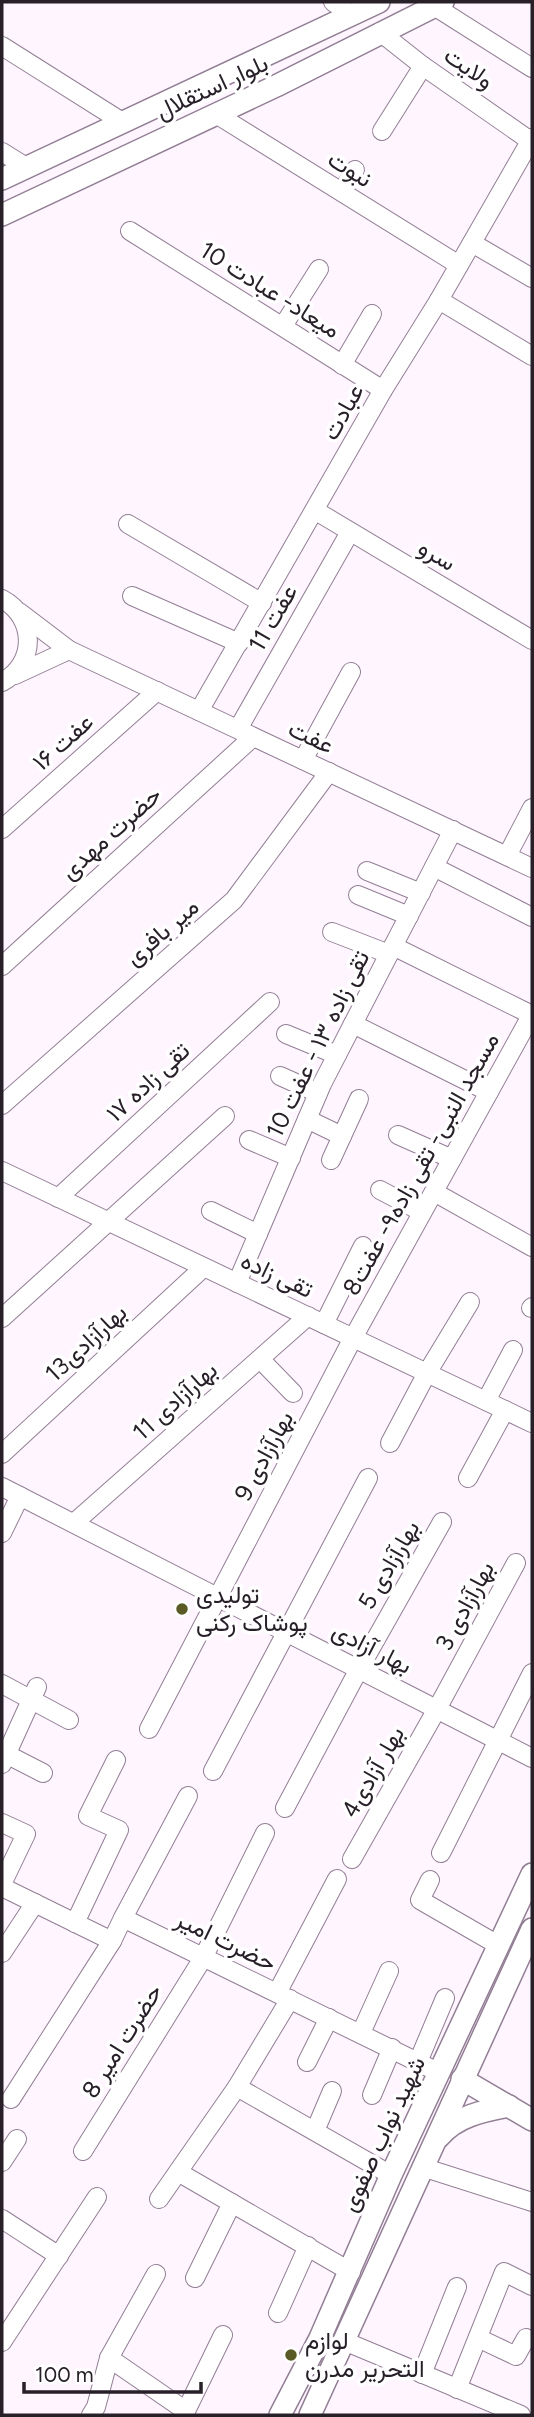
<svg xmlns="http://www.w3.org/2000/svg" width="534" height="2417" font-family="Figtree,Vazirmatn,sans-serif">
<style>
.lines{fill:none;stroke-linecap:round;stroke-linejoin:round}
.minor-casing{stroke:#927e94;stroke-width:20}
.major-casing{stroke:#927e94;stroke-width:24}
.minor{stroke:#fff;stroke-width:18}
.major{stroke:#fff;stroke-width:21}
.poi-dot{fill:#5b5a26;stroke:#fff;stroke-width:2.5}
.labels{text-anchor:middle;stroke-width:7;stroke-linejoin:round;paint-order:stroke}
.street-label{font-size:24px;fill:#282029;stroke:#fff}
.poi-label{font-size:24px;fill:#282029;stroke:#fff;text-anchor:start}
</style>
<rect width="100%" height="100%" fill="#fef5ff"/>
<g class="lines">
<g class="minor-casing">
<g id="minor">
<polyline points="333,2 352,15"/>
<polyline points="434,6 532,68"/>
<polyline points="380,32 423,66 532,142"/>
<polyline points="2,46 124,123"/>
<polyline points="216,114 459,265"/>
<polyline points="382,131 423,66"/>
<polyline points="2,152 26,167"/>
<polyline points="342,192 355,170"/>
<polyline points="130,231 383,390"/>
<polyline points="472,243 532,278"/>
<polyline points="439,300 532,356"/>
<polyline points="283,326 319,269"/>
<polyline points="342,365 372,314"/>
<polyline points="316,511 532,640"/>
<polyline points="128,524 262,603"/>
<polyline points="132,596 239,643"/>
<path d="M2 599C36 617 37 664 2 682"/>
<polyline points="19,612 69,650 532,868"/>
<polyline points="15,675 69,650"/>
<polyline points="199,711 383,390 439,300 532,138"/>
<polyline points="238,729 350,532"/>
<polyline points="303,760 351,672"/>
<polyline points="2,829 157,691"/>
<polyline points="507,856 532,808"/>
<polyline points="434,867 532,917"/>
<polyline points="367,871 421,893"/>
<polyline points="358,895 409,916"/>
<polyline points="332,932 389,954"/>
<polyline points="393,946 532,1015"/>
<polyline points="2,966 253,737"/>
<polyline points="353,1024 489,1092"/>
<polyline points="286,1034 337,1055"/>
<polyline points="280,1076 318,1093"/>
<polyline points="2,1105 234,900 329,772"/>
<polyline points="307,1119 342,1136"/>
<polyline points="398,1135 452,1159"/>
<polyline points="249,1140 291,1158"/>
<polyline points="331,1160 359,1099"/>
<polyline points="2,1171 532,1423"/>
<polyline points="380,1190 422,1212"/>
<polyline points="434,1192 532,1247"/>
<polyline points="58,1198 270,1002"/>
<polyline points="211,1211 258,1234"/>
<polyline points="237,1283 322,1084 453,830"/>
<polyline points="531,1308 532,1307"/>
<polyline points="2,1318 225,1116"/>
<polyline points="324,1324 363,1246"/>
<polyline points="260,1359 293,1393"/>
<polyline points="486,1401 513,1350"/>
<polyline points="390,1443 427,1373 470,1302"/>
<polyline points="2,1454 203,1268"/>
<polyline points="468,1478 505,1410"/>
<polyline points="2,1487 532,1758"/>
<polyline points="74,1523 308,1316"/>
<polyline points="2,1533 20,1496"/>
<polyline points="2,1684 69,1720"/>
<polyline points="149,1729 353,1338 532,1014"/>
<polyline points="2,1752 43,1773"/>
<polyline points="2,1764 37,1687"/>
<polyline points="213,1771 368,1478"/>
<polyline points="285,1808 359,1669 442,1522"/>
<polyline points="2,1823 26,1834 2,1884"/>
<polyline points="441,1853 532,1673"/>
<polyline points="352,1859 437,1709 516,1563"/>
<polyline points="430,1880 420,1900 498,1945"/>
<polyline points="2,1887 112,1941 123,1918 440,2073"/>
<polyline points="123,1918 188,1796"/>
<polyline points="75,1923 119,1830 88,1816 116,1760"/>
<polyline points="2,1953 35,1903"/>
<polyline points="277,1993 337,1879"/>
<polyline points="361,2033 389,1971"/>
<polyline points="307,2062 329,2018"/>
<polyline points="418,2062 445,1998"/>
<polyline points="237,2087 391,2175"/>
<polyline points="372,2095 392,2048"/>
<polyline points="11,2099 112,1941"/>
<polyline points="315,2131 332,2091"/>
<polyline points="83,2151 203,1958 265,1833"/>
<polyline points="2,2162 17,2139"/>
<polyline points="422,2167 532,2202"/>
<polyline points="178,2172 351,2272"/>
<polyline points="159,2199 237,2087 290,1999"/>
<polyline points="2,2219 59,2256"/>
<polyline points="195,2278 232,2203"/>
<polyline points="278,2313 308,2246"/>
<polyline points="478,2338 516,2356 526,2338"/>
<polyline points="344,2341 521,2415"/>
<polyline points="2,2342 97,2197"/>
<polyline points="109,2358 186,2411"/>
<polyline points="422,2374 457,2287"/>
<polyline points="457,2389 504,2272 532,2286"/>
<polyline points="91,2415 96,2407 109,2358 156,2274"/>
<polyline points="184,2415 223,2335"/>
</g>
</g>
<g class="major-casing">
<g id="major">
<polyline points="2,179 379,2"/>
<polyline points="2,215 276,86 443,2"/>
<polyline points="462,2079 532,2120"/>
<path d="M439 2137C456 2116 483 2111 509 2106"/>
<polyline points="280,2415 320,2338 391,2175 532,1874"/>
<polyline points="310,2415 532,1929"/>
</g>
</g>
<use href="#minor" class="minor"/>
<use href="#major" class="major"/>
</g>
<g class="poi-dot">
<circle cx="182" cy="1609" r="7"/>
<circle cx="291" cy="2355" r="7"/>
</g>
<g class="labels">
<g class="street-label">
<text transform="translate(469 68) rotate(35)" y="8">ولایت</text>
<text transform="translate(212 87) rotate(-25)" y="8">بلوار استقلال</text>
<text transform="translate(350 169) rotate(32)" y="8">نبوت</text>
<text transform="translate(270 290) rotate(32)" y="8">میعاد- عبادت 10</text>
<text transform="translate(343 412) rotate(-61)" y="8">عبادت</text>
<text transform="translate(437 555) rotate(31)" y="8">سرو</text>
<text transform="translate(273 618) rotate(-60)" y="8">عفت 11</text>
<text transform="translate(311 737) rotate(25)" y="8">عفت</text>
<text transform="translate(63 742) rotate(-42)" y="8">عفت ۱۶</text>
<text transform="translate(111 833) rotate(-42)" y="8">حضرت مهدی</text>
<text transform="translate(162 932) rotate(-41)" y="8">میر بافری</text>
<text transform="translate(318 1044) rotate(-64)" y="8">تقی زاده ۱۳ - عفت 10</text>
<text transform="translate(148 1082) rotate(-43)" y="8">تقی زاده ۱۷</text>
<text transform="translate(421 1164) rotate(-61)" y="8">مسجد النبی- تقی زاده۹- عفت8</text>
<text transform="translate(277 1275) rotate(25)" y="8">تقی زاده</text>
<text transform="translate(86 1343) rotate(-43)" y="8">بهارآزادی13</text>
<text transform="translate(175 1401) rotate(-42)" y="8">بهارآزادی 11</text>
<text transform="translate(264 1456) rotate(-62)" y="8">بهارآزادی 9</text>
<text transform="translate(389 1565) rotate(-60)" y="8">بهارآزادی 5</text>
<text transform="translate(465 1606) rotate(-62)" y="8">بهارآزادی 3</text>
<text transform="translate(372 1648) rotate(27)" y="8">بهار آزادی</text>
<text transform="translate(373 1772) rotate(-60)" y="8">بهار آزادی4</text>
<text transform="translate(226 1941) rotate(26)" y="8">حضرت امیر</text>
<text transform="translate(122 2041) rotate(-58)" y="8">حضرت امیر 8</text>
<text transform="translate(383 2134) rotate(-65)" y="8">شهید نواب صفوی</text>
</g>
<g class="poi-label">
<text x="196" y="1603">تولیدی<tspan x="196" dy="28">پوشاک رکنی</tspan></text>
<text x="305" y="2349">لوازم<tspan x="305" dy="28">التحریر مدرن</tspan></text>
</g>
</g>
<rect width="534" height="2417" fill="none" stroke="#282029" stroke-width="7"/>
<path d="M24 2382v10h177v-10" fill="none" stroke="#282029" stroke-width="3.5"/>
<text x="35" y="2382" font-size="21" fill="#282029" stroke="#ffffff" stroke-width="5" paint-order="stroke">100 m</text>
</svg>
